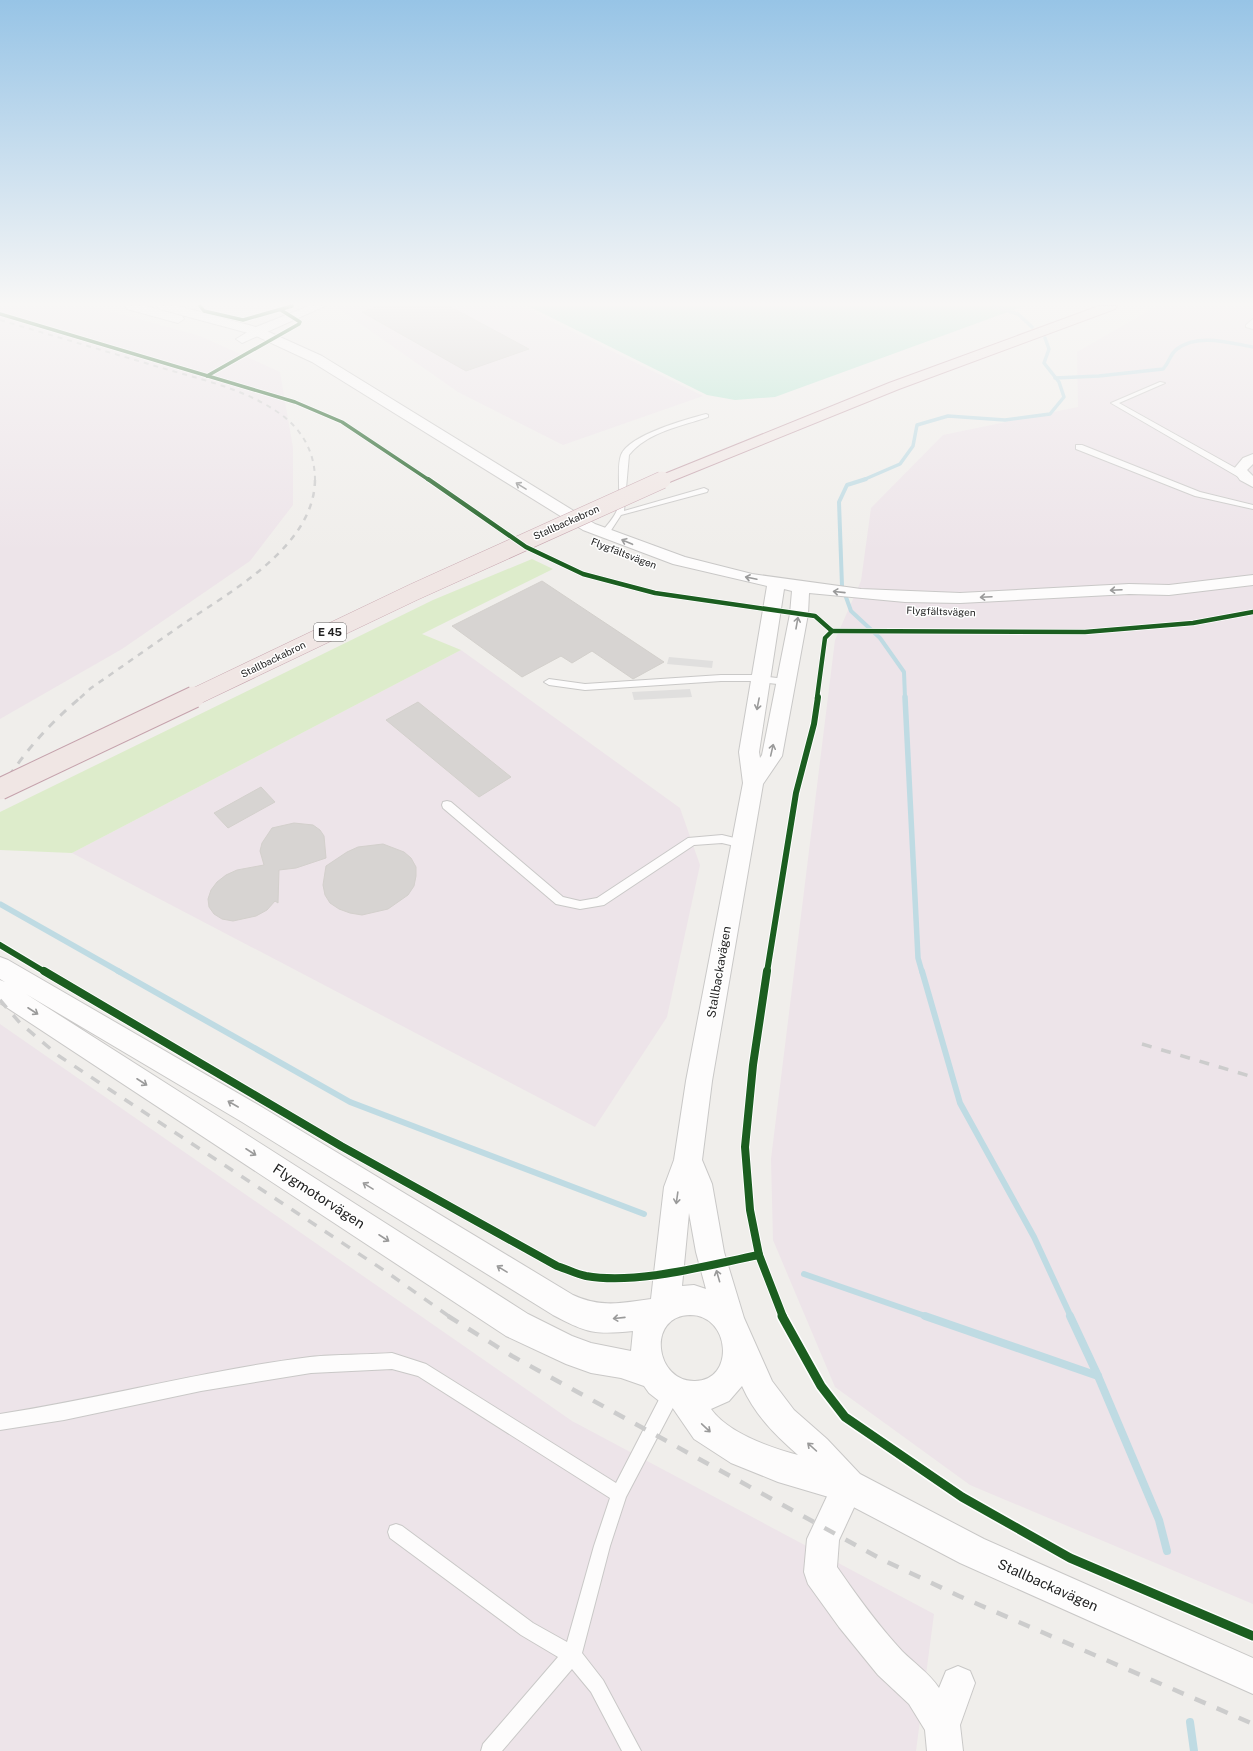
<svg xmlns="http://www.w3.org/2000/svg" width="1253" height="1751" font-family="'Public Sans',sans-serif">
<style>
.industrial{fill:#ede4e9}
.grass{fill:#ddeccb}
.pitch{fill:#b7e6d2}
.parking{fill:#e0dfde}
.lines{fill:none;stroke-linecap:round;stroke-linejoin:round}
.stream-far4{stroke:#bfdbe3;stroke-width:3.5}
.stream-far3{stroke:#bfdbe3;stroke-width:4}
.stream-far2{stroke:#bfdbe3;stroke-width:5.5}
.stream-far1{stroke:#bfdbe3;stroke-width:6}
.stream{stroke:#bfdbe3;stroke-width:8}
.building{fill:#d7d4d2;stroke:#d3d0cc}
.service-casing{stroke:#c9c8c7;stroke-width:2}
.minor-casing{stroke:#c9c8c7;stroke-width:2}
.tertiary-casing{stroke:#c9c8c7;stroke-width:2}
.trunk-casing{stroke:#c5a2ac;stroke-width:2}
.service{fill:#fdfcfc;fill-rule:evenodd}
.minor{fill:#fdfcfc;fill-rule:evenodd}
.tertiary{fill:#fdfcfc;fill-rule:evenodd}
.trunk{fill:#f0e6e4;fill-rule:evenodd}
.rail-far4{stroke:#ccc;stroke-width:2;stroke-dasharray:5 5;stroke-linecap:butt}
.rail-far3{stroke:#ccc;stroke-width:2.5;stroke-dasharray:6 6;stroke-linecap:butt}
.rail-far2{stroke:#ccc;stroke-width:3;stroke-dasharray:8 8;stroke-linecap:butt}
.rail-far1{stroke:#ccc;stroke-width:3.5;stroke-dasharray:10 10;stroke-linecap:butt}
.rail{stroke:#ccc;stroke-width:4.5;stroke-dasharray:12 12;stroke-linecap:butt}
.trunk-bridge-far1-casing{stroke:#c5a2ac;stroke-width:18;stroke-linecap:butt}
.trunk-bridge-casing{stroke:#c5a2ac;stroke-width:23;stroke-linecap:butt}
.trunk-bridge-far1{stroke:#f0e6e4;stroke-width:17}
.trunk-bridge{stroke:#f0e6e4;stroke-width:21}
.cycleway-far4-casing{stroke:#fff;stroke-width:5}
.cycleway-far3-casing{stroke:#fff;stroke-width:6}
.cycleway-far2-casing{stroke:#fff;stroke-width:8}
.cycleway-far1-casing{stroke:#fff;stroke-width:10}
.cycleway-casing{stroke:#fff;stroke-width:12}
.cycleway-far4{stroke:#1b5e20;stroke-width:3.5}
.cycleway-far3{stroke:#1b5e20;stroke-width:4.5}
.cycleway-far2{stroke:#1b5e20;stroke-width:6}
.cycleway-far1{stroke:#1b5e20;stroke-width:8}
.cycleway{stroke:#1b5e20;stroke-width:9}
.oneway{stroke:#9a9a9a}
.labels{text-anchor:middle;stroke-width:3;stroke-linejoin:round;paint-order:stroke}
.far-street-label{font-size:10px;fill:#222;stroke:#fff}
.shield{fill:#fff;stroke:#646464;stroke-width:1}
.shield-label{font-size:11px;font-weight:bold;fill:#222}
.street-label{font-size:12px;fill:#222;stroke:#fff}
.near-street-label{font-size:14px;fill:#222;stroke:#fff}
</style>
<rect width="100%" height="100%" fill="#f0eeeb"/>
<g class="industrial">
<polygon points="0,306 92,306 200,336 280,372 293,448 293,505 250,561 122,649 0,719"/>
<polygon points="335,306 521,306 703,396 563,445 458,392"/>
<polygon points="1157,306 1253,306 1253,1604 970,1485 835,1387 773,1240 771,1159 835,640 861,581 871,508 943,435 1078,407 1077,352"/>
<polygon points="461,650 680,808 700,865 667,1017 595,1127 72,853"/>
<polygon points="0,1024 572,1421 934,1614 916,1751 0,1751"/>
</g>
<polygon class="grass" points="532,559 553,569 422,634 461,650 72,853 0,850 0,812 433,600"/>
<polygon class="pitch" points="528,306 1024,306 775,397 735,400 707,395"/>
<g class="parking">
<polygon points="669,657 713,661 712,668 667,664"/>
<polygon points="690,689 692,697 634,700 632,692"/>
</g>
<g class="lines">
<g class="stream-far4">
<polyline points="993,306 1018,314 1032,327"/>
<path d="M1055 378 1099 376 1163 369C1169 363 1170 354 1177 349 1198 333 1230 343 1253 347"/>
<polyline points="863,480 900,464 913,446 917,425 948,416 1005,420 1050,414 1064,397 1059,382 1044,363 1049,349 1045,338"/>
</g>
<polyline class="stream-far3" points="866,479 847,485 839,502 842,586 851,611 880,638 904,672 905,698"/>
<g class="stream-far2">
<polyline points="905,697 918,958 922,972"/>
<polyline points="0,904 120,972"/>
</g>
<g class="stream-far1">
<polyline points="118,971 350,1102 644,1214"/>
<polyline points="922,971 960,1103 1034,1237 1071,1317"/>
<polyline points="804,1274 928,1317"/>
</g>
<g class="stream">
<polyline points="925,1316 1098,1376"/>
<polyline points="1070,1316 1098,1376 1159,1520 1167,1551"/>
<polyline points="1190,1722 1194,1751"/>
</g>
</g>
<g class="building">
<polygon points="379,306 449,306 529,349 466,371 362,312"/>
<polygon points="542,581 664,662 633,679 592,651 572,663 561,656 522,677 452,626"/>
<polygon points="418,702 511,777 479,797 386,720"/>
<polygon points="261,787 275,802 228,828 214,813"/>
<polygon points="294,823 313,825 320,830 324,836 326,858 296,868 279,870 278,903 275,901 267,910 256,916 233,921 222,919 214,914 209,907 208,899 211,890 217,882 226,875 237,870 264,865 260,851 262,843 272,828"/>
<polygon points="383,844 404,852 411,858 416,867 416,876 414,886 408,895 388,909 362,915 350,913 339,909 330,903 325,895 323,885 326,866 347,852 358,847"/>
</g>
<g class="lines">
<g class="service-casing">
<g id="service">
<polygon points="1253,319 1253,329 1246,327 1246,325"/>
<polygon points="1160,382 1165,383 1119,403 1248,475 1248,479 1242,479 1111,403"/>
<path d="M706 414 708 415V417C682 426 647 432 629 455L624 511 704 488 708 490 707 492 621 515 608 535H602L601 533C606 526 614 518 617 510 622 495 616 469 621 455 629 435 687 419 706 414Z"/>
<polygon points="1076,445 1082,445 1200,492 1253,505 1253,509 1195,496 1076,449"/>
<polygon points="721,675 752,675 786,679 791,682 786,685 752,681 721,681 585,690 549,685 544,682 549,679 585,684"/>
<polygon points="447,801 451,802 563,897 580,901 597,898 688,838 722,835 747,841 748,844 743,848 722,843 694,845 604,905 580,909 556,904 443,808 442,805 443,802"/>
<path d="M392 1353 426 1364 616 1483 666 1386 672 1384 678 1386 680 1392 678 1398 626 1497 610 1546 582 1653 603 1680 641 1751H622L591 1692 572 1669 502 1751H481L483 1744 558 1657 521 1635 390 1538 388 1532 390 1526 396 1524 402 1526 533 1623 567 1642 594 1546 610 1498 418 1376 392 1369 311 1373 201 1391 64 1420 0 1430V1414C104 1398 206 1370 310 1357 337 1354 365 1355 392 1353Z"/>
</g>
</g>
<g class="minor-casing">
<g id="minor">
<polygon points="309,306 325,306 242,343 236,339 256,327"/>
<polygon points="1253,454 1253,464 1247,470 1253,476 1253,487 1240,480 1233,470 1243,458"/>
<path d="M848 1470 859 1475 864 1486 839 1540 837 1567C857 1596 878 1625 902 1651 914 1663 929 1673 939 1688L946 1671 958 1666 970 1671 975 1683 960 1725 963 1751H927L925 1730 909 1704 878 1675 839 1627 808 1584 804 1572 807 1539 837 1475Z"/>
</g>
</g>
<g class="tertiary-casing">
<g id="tertiary">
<polygon points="125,306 146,306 182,316 184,319 178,323 127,309"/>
<path d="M157 306H178L260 328 322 356 595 524 685 557 752 574 861 589 960 593 1129 584 1169 585 1253 575V585L1169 595 1129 594 960 603 905 602 809 593 808 614 782 756 763 784 712 1081 702 1160 712 1184 724 1252 744 1318 772 1381 794 1410 827 1439 860 1474 984 1539 1253 1658V1694L960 1563 842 1501 778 1482 731 1463 694 1439 672 1407 663 1404 649 1393 644 1386 621 1378 591 1373 566 1364 506 1336 0 1003V980L5 982 0 979V957L8 960 260 1106 573 1295C601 1308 622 1303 651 1299L664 1187 674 1160 686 1081 743 783 739 752 767 586 673 564 583 530 312 362 252 334 159 309ZM784 589 792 591 790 614 762 755 760 758 759 752ZM26 994 242 1122 553 1315C587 1333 594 1335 633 1331L631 1351 591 1343 572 1336 528 1314ZM689 1213 696 1252 706 1289 694 1285 682 1286ZM690 1315C731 1315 735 1381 695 1381 655 1382 646 1316 690 1315ZM742 1386C755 1415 775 1435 798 1455 771 1448 728 1433 711 1409L729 1401Z"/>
</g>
</g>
<g class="trunk-casing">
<polygon id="trunk" points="1099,306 1117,306 1115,309 899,389 667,483 657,483 655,480 657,477 889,383"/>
</g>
<use href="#service" class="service"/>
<use href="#minor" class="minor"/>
<use href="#tertiary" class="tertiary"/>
<use href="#trunk" class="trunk"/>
<path class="rail-far4" d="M0 320C51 335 101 350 152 365 194 378 242 387 279 413 302 429 315 452 315 480"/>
<path class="rail-far3" d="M80 698 91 688C123 666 154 644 186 622 233 590 315 545 315 479"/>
<path class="rail-far2" d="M0 790C24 752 47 726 81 697"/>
<g class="rail-far1">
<polyline points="0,1000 20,1023 59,1056 388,1273 450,1317"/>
<polyline points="1142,1044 1253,1077"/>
</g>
<polyline class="rail" points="448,1316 512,1356 881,1559 959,1596 1253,1724"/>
<g class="trunk-bridge-far1-casing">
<polyline id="trunk-bridge-far1" points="192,698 414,592 662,480"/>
</g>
<g class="trunk-bridge-casing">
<polyline id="trunk-bridge" points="0,789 194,697"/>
</g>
<use href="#trunk-bridge-far1" class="trunk-bridge-far1"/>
<use href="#trunk-bridge" class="trunk-bridge"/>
<g class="cycleway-far4-casing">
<g id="cycleway-far4">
<polyline points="200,306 204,311 243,320 292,306"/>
<polyline points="0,314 295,402 342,422 429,480"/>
<polyline points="207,376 299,324 300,322 281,310"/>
</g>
</g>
<g class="cycleway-far3-casing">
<g id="cycleway-far3">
<polyline points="428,479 526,547 583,574 655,593 815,616 832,631 825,638 817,698"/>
<polyline points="832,631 1085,632 1193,623 1253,612"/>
</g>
</g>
<g class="cycleway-far2-casing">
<g id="cycleway-far2">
<polyline points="0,945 45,972"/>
<polyline points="767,972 796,793 814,724 818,697"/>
</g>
</g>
<g class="cycleway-far1-casing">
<g id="cycleway-far1">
<path d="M44 971 341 1146 557 1266C567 1269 576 1274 586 1276 638 1285 708 1265 759 1255"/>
<polyline points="767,971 753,1065 745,1147 750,1210 759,1255 783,1317"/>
</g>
</g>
<g class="cycleway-casing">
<polyline id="cycleway" points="782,1316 821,1386 845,1417 962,1497 1070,1558 1253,1636"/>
</g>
<use href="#cycleway-far4" class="cycleway-far4"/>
<use href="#cycleway-far3" class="cycleway-far3"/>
<use href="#cycleway-far2" class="cycleway-far2"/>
<use href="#cycleway-far1" class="cycleway-far1"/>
<use href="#cycleway" class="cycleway"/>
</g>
<defs><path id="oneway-shaft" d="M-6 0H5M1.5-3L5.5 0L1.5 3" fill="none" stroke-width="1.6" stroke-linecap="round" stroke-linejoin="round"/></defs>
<g class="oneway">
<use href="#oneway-shaft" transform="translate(521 486) rotate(-148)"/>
<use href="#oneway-shaft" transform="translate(627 542) rotate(-157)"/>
<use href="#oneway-shaft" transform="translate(751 578) rotate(-168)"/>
<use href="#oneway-shaft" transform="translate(1116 590) rotate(177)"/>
<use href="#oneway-shaft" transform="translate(839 592) rotate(-174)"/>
<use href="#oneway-shaft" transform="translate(986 597) rotate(177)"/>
<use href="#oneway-shaft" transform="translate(797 623) rotate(-80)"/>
<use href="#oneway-shaft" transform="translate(758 704) rotate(101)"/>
<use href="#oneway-shaft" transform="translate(772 750) rotate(-77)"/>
<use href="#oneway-shaft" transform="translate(33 1011) rotate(33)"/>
<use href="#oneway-shaft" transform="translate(142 1082) rotate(33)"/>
<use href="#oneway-shaft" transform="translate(233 1104) rotate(-150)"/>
<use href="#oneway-shaft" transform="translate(251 1152) rotate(33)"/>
<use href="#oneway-shaft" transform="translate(368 1186) rotate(-148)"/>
<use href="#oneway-shaft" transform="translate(677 1198) rotate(98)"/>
<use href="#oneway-shaft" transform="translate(384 1238) rotate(33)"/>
<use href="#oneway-shaft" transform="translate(502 1269) rotate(-148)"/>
<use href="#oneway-shaft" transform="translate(718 1276) rotate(-106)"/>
<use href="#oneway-shaft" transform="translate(619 1318) rotate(174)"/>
<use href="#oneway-shaft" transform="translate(706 1428) rotate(43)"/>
<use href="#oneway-shaft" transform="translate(812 1447) rotate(-138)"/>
</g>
<linearGradient id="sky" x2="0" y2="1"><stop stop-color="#97c4e6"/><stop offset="0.55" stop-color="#f8f7f6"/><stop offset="1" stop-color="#f8f7f6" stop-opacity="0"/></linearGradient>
<rect width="1253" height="552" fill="url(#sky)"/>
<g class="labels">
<g class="far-street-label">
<text transform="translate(566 522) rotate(-24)" y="4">Stallbackabron</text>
<text transform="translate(624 553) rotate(21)" y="4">Flygfältsvägen</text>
<text transform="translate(941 611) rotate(2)" y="4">Flygfältsvägen</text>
<text transform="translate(273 659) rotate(-26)" y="4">Stallbackabron</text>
</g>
<rect class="shield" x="314" y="623" width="32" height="18" rx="3"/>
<g class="shield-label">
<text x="330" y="636">E 45</text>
</g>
<g class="street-label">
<text transform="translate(719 972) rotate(-80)" y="4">Stallbackavägen</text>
</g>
<g class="near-street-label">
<text transform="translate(319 1196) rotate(33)" y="5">Flygmotorvägen</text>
<text transform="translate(1048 1585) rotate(24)" y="5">Stallbackavägen</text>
</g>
</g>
</svg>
